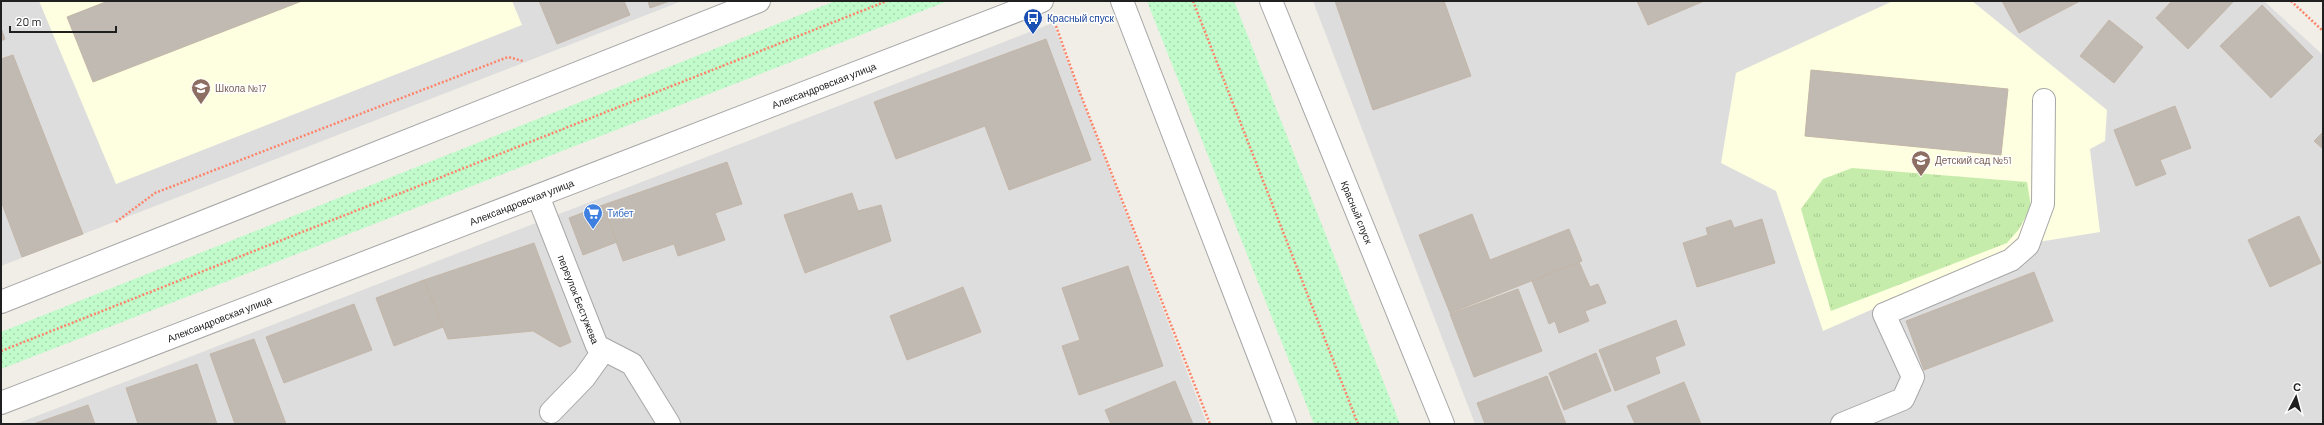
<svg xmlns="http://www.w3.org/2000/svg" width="2324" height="425" font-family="Barlow,sans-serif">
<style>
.residential{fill:#dedddd}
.education{fill:#fdffe0}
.grass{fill:url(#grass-tufts)}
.park{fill:url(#park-dots)}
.building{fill:#c1bab2;stroke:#c3b6a8}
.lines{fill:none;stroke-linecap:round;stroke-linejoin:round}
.minor-casing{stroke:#a7a7a7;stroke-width:24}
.path{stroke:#fd846a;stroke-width:2.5;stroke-dasharray:2 2;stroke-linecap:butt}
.minor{stroke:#fff;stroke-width:22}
.labels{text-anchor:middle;stroke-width:3;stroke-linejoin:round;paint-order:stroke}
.transit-label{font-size:10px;fill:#164399;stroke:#fff;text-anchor:start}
.street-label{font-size:10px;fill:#202020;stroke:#fff}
.education-label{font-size:10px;fill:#785e54;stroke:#fff;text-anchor:start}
.shop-label{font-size:10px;fill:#366cbe;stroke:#fff;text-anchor:start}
</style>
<defs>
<pattern id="grass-tufts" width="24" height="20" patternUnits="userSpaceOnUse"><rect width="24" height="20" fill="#c6ecab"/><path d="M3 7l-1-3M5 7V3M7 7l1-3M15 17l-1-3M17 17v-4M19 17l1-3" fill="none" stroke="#aaca93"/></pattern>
<pattern id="park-dots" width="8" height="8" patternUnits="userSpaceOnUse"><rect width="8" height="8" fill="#c2fbcb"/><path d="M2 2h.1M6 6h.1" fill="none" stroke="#a6d7ae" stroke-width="1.8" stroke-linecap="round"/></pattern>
</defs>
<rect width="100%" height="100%" fill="#f0eee6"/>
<g class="residential">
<polygon points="1,1 682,1 1,266"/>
<polygon points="1313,1 2264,1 2323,55 2323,424 1475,424"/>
<polygon points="1053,23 1207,424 16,424"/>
</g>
<g class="education">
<polygon points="39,1 512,1 522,25 116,184"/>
<polygon points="1893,1 1972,1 2107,110 2105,141 2090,149 2100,232 2019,245 1823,331 1776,191 1721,163 1736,73"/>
</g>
<polygon class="grass" points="1852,168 2027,182 2031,207 2019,229 2007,243 1831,311 1801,209 1823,179"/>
<g class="park">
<polygon points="835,1 948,1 1,369 1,332"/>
<polygon points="1147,1 1234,1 1400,424 1314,424"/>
</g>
<g class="building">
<polygon points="108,1 302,1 93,82 67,17"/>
<polygon points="539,1 624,1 630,15 557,44"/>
<polygon points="648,1 670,1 650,8"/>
<polygon points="1335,1 1444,1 1471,76 1373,110"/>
<polygon points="1637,1 1704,1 1648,25"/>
<polygon points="2002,1 2080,1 2019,33"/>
<polygon points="2172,1 2234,1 2188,49 2156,18"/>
<polygon points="2262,5 2313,57 2271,98 2220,46"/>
<polygon points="2109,20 2143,47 2114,83 2080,56"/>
<polygon points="1,28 5,39 1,41"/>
<polygon points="1046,39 1091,160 1009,190 985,126 896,159 874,102"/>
<polygon points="13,55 83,234 22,257 1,201 1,59"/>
<polygon points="1811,70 2008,89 2001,155 1805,136"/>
<polygon points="2175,106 2191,148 2160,160 2166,174 2136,186 2114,130"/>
<polygon points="2323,132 2323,149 2314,141"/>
<polygon points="727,162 742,204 715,213 725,240 678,256 674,244 623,261 603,205"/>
<polygon points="852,193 858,211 881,205 891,241 805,273 784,215"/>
<polygon points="603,205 617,242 583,255 569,218"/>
<polygon points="1472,214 1490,260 1569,229 1582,261 1450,313 1419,235"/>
<polygon points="2299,216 2321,263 2270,287 2248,240"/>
<polygon points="1762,219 1775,263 1697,287 1683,243 1708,235 1706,228 1731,220 1734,228"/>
<polygon points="534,243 571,342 560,347 533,331 448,339 424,280"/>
<polygon points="1579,262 1590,287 1598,284 1606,303 1585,311 1589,321 1559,333 1555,321 1549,324 1532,281"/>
<polygon points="1128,266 1163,366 1079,395 1062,346 1080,340 1062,288"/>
<polygon points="2034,272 2053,321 1924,370 1906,321"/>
<polygon points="424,280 443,327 394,346 376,298"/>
<polygon points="963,287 981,332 907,360 890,316"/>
<polygon points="1518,289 1542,351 1474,377 1450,314"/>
<polygon points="354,304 372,350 284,383 266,337"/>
<polygon points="1676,320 1685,345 1655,357 1660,373 1615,391 1599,350"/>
<polygon points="254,339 286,424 235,424 210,354"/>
<polygon points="1596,353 1611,391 1564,410 1549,373"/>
<polygon points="197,364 217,424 138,424 126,388"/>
<polygon points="1547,376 1566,424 1485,424 1477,403"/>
<polygon points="1175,381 1193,424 1111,424 1105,410"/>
<polygon points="1684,382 1701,424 1635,424 1627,406"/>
<polygon points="88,405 95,424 33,424"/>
</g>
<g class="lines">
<g class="minor-casing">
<g id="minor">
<polyline points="1122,1 1285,424"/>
<path id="s1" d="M1271 1 1443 424"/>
<path id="s2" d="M538 196 597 346 632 364 669 424"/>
<polyline points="1,302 759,1"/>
<path id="s3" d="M1 403 1042 1"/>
<polyline points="551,412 584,378 604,350"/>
<polyline points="1842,424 1903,399 1913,377 1884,314 2011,260 2028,245 2043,204 2044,100"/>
</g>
</g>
<g class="path">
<polyline points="1193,1 1358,424"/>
<polyline points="2291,1 2323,31"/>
<polyline points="1056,26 1080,93 1210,424"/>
<polyline points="116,222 155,193 508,57 523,61"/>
<polyline points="1,351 887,1"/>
</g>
<use href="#minor" class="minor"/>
</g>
<defs>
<g id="bus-pin" transform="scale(1)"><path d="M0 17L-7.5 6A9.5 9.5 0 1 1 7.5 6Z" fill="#1a4fb4" stroke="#fff"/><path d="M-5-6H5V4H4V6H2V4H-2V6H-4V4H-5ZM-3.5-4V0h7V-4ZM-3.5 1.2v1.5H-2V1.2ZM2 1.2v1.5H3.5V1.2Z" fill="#fff"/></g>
<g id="school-pin" transform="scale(1)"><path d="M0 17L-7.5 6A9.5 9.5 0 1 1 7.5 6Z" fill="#8d6e63" stroke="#fff"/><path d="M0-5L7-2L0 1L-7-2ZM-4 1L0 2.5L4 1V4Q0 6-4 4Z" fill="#fff"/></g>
<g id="supermarket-pin" transform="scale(1)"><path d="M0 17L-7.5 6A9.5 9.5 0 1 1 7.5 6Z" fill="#3f7fe0" stroke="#fff"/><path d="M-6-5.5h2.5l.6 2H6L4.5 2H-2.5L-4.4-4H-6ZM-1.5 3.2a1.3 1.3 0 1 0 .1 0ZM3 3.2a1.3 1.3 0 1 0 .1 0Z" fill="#fff"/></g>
</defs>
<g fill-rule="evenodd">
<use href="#bus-pin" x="1033" y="18"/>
<use href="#school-pin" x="201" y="88"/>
<use href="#school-pin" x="1921" y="160"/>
<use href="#supermarket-pin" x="593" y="213"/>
</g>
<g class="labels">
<g class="transit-label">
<text x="1047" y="22">Красный спуск</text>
</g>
<g class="street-label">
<text dy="4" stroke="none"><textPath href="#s3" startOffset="882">Александровская улица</textPath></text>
<text dy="4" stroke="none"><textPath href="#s3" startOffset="558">Александровская улица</textPath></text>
<text dy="4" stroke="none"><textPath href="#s1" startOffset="228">Красный спуск</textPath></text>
<text dy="4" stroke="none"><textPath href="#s2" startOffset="111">переулок Бестужева</textPath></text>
<text dy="4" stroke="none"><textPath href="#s3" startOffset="234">Александровская улица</textPath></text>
</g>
<g class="education-label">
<text x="215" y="92">Школа №17</text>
<text x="1935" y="164">Детский сад №51</text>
</g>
<g class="shop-label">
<text x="607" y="217">Тибет</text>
</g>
</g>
<rect width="2324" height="425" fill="none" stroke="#202020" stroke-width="4"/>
<g transform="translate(2296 397) rotate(6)" stroke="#ffffff" stroke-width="3" paint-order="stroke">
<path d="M0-3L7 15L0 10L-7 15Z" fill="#202020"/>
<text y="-6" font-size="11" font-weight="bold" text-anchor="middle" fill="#202020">С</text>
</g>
<path d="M10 26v6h106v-6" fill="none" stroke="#202020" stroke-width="2"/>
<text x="16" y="26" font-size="12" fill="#202020" stroke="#ffffff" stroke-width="3" paint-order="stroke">20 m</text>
</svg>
